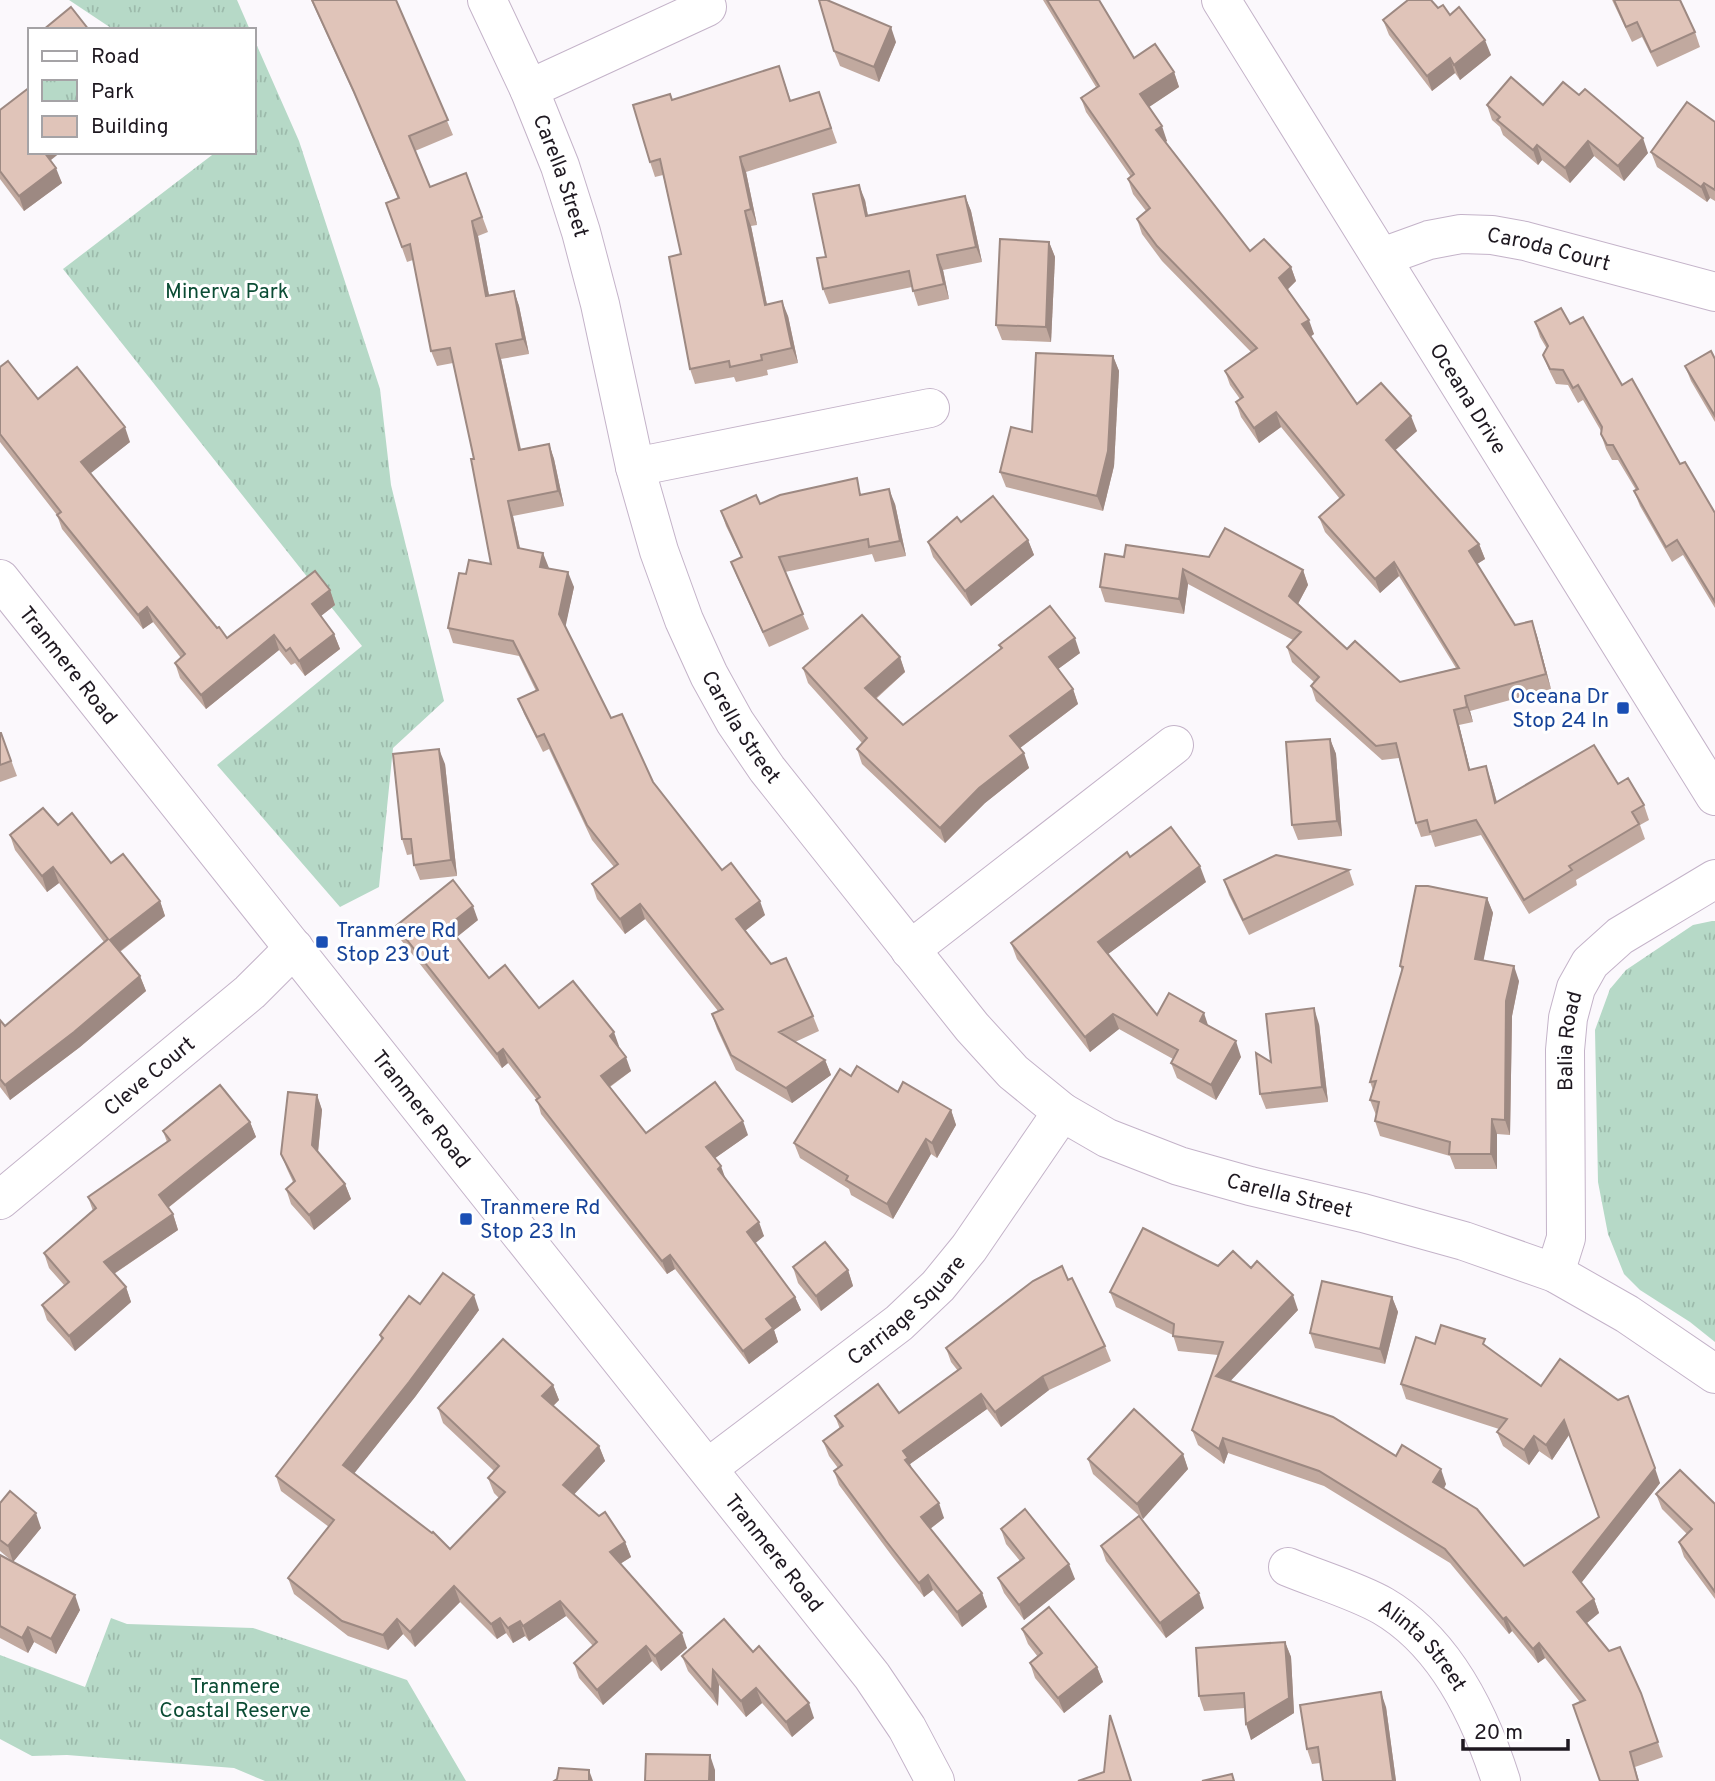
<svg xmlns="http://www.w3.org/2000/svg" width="1715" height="1781" font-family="Overpass,sans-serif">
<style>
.park{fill:url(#park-tufts)}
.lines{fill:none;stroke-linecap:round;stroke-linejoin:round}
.minor-casing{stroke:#c4b3c9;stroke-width:40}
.minor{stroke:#fff;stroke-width:38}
.wall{fill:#c1a99f}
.shaded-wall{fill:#9d8982}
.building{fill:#e0c4b9;stroke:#9d8982;stroke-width:2}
.transit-dot{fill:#1a4fb4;stroke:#fff;stroke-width:2.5}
.labels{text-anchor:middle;stroke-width:6;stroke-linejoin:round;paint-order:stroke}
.street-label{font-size:21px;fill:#1f1921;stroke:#fff}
.park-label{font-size:21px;fill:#0b4c34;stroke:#fff}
.transit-label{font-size:21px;fill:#164399;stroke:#fff;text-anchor:start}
</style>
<defs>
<pattern id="park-tufts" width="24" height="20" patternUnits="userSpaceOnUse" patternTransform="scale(1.75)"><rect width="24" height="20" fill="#b6d9c7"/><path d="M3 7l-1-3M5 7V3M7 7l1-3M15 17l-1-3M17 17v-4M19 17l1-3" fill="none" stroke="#9cbaab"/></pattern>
</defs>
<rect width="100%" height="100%" fill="#fbf8fc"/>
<g class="park">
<polygon points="69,0 237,0 250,30 114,30"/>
<polygon points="254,39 299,141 380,389 391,485 444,701 393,748 379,887 340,907 217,765 362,646 63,269 216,152 254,152"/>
<polygon points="1712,921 1715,921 1715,1342 1690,1322 1640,1290 1624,1274 1608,1234 1598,1182 1595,1030 1610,989 1626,970 1693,925"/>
<polygon points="111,1618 127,1624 253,1628 407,1680 466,1781 265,1781 234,1768 67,1755 32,1756 0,1739 0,1655 85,1687"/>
</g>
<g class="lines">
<g class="minor-casing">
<g id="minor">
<path id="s1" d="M487 0 529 89 560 166 581 232 600 304 635 467 659 551 684 620 709 675 735 722 767 769 972 1027 1013 1072 1062 1112 1107 1138 1179 1166 1250 1186 1363 1213 1464 1241 1555 1273 1627 1314 1715 1374"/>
<path id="s2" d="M1221 0 1715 796"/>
<polyline points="529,89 707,7"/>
<path id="s3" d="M1382 257 1429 240 1461 234 1492 235 1525 241 1715 292"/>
<polyline points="635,467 930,408"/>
<path id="s4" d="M0 579 872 1676 907 1728 935 1781"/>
<polyline points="910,950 1174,745"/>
<path id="s5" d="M0 1200 250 992 294 948"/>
<path id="s6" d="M1555 1273 1566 1238 1565 1050 1568 1018 1576 988 1590 963 1620 936 1715 879"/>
<path id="s7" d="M708 1468 899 1323 938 1286 969 1248 1062 1112"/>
<path id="s8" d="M1288 1567C1317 1579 1357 1591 1383 1606 1445 1642 1480 1715 1501 1781"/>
</g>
</g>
<use href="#minor" class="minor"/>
</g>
<g class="wall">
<polygon points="311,0 396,0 453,135 415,151 430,187 466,173 488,232 478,236 489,296 514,291 519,306 529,354 501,359 521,449 549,444 554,459 564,506 513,516 520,548 574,587 565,626 611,718 653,782 722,870 765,915 745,931 813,1016 819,1031 795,1042 825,1060 831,1075 792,1103 736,1070 717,1029 712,1014 718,1011 645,919 625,934 597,899 592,884 614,867 592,840 549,749 543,752 524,714 518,699 536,691 519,656 453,643 448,628 466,574 491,564 474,459 453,363 437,366 431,351 413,260 407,262 386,203 398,199 360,107"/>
<polygon points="1043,0 1099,0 1134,58 1174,72 1179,87 1149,107 1167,141 1166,142 1250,251 1291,267 1296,281 1288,289 1314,334 1310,337 1357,404 1417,431 1395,450 1479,544 1485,559 1477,564 1515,625 1532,621 1537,636 1551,689 1470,711 1473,722 1459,725 1470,770 1491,781 1497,802 1618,784 1644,805 1649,820 1640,825 1645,839 1576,880 1577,885 1529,914 1481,835 1435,847 1431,835 1421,837 1416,823 1399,758 1382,760 1316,701 1311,686 1314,682 1292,662 1287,647 1293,640 1188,584 1184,614 1105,602 1100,587 1124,557 1303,570 1308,585 1298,604 1347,649 1400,682 1456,668 1399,576 1380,593 1325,532 1319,517 1340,499 1281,427 1259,443 1241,417 1236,402 1240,399 1230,385 1225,371 1251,352 1162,261 1142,234 1137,219 1146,211 1133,194 1128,179 1131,177 1086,112 1081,98 1096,87"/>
<polygon points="1612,0 1680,0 1695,32 1700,47 1657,67 1642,37 1632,42"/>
<polygon points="1438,8 1450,15 1491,55 1460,80 1455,73 1432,91 1389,35 1383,20"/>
<polygon points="896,42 879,82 840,66 834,51"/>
<polygon points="779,66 791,101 819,92 837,143 746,172 757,225 751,226 767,304 788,316 798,363 767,370 768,375 736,382 734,377 695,384 690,369 681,254 663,175 655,177 650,162 672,100"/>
<polygon points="1487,105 1543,105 1648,153 1624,181 1594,156 1570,183 1542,160 1538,165 1503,135 1500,127 1492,120"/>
<polygon points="0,110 50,161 62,183 24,211 0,179"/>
<polygon points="1715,122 1715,201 1710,198 1707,202 1657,167 1651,152"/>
<polygon points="965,196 971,211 982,262 943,270 949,299 918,306 912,287 829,304 823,289 826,257 865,200 868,216"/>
<polygon points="1049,242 1055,257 1051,342 1002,340 996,325"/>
<polygon points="1535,322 1570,324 1622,385 1715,513 1715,608 1683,555 1672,562 1640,506 1634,491 1636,490 1618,460 1612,460 1606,449 1601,434 1601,431 1583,400 1578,403 1568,385 1556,384 1549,370 1543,355 1547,349 1540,337"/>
<polygon points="1113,356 1119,371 1114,466 1103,511 1006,487 1000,472 1032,432"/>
<polygon points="1715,359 1715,422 1691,381 1685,366"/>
<polygon points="0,367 38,399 130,442 90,473 217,628 227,638 330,590 335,605 321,616 334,634 340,649 305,676 295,663 291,665 279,650 206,709 180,678 175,663 181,658 153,622 143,629 62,529 57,515 0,442"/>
<polygon points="863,495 895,504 906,556 875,562 872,554 785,572 809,629 769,647 737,577 731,562 741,557 726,526 721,511"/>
<polygon points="961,522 1028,540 1034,555 971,606 933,557 928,542"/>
<polygon points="999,645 1080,653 1058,669 1073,689 1078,704 1020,748 1029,768 985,803 945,843 862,764 857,749 862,743 808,683 803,668 900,657 905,672 876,699 903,725 1001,649"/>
<polygon points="0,733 1,733 17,776 0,782"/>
<polygon points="1330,739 1336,754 1342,836 1298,840 1292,825"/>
<polygon points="445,764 457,876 420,880 414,865 413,854 407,855 402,839"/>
<polygon points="58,825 111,863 160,901 165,916 120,952 140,976 146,991 80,1047 10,1100 0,1087 0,1020 5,1026 104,942 59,883 47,892 15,850 10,835"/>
<polygon points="1130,857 1206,882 1108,954 1157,1015 1209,1026 1241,1057 1216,1100 1177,1078 1171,1063 1173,1059 1119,1029 1090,1052 1017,959 1011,943"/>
<polygon points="1349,870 1354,885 1249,935 1229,895 1224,880"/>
<polygon points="1487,898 1493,913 1483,960 1519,981 1512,1016 1510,1135 1497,1134 1497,1169 1455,1169 1450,1156 1380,1136 1375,1121 1376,1115 1370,1100 1373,1090 1370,1082 1402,971 1400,966"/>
<polygon points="478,920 457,937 489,978 539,1008 619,1046 618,1047 631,1071 610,1087 646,1133 748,1135 715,1158 725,1178 764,1236 755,1243 795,1297 801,1310 774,1330 778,1342 749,1364 675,1269 667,1274 541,1114 537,1100 508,1063 502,1068 401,940 396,926"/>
<polygon points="1319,1024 1328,1102 1266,1109 1260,1094 1271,1062"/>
<polygon points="851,1076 951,1110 956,1125 937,1158 931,1154 893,1219 851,1195 849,1189 800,1158 794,1143"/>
<polygon points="317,1095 322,1110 318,1153 345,1184 351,1199 314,1230 291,1204 286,1189 293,1182 287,1169 281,1154"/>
<polygon points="250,1122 256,1137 168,1208 173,1214 178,1230 114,1274 126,1287 131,1302 75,1351 47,1320 42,1305 64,1285 49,1268 44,1253 93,1211 88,1197 167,1142 163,1131"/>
<polygon points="1218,1266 1251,1268 1298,1310 1230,1381 1396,1456 1446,1484 1444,1489 1524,1566 1599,1517 1569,1435 1552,1460 1539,1451 1529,1465 1503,1446 1497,1432 1499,1429 1406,1399 1401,1384 1435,1344 1488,1348 1660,1483 1581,1583 1594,1599 1599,1613 1587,1623 1641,1693 1663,1757 1635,1767 1639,1781 1600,1781 1580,1702 1545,1658 1538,1663 1512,1631 1509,1634 1450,1563 1324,1486 1228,1453 1224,1464 1198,1445 1192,1430 1218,1355 1178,1351 1173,1335 1116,1307 1110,1292"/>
<polygon points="793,1267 848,1270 853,1286 821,1311 798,1283"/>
<polygon points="1068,1280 1105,1346 1111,1361 1049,1390 1001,1427 987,1409 910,1464 912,1468 944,1518 930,1529 982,1593 987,1607 962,1627 933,1590 924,1597 892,1556 839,1485 834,1471 838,1468 829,1456 823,1441 840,1429 835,1416 899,1413 958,1371 951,1362 946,1348"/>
<polygon points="1392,1297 1398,1312 1385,1364 1315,1348 1310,1333"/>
<polygon points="420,1304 479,1310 415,1397 354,1473 450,1549 499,1498 494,1493 488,1478 494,1471 443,1423 438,1408 553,1385 559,1400 553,1406 599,1446 605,1461 574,1494 625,1542 631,1557 620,1564 687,1648 661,1671 652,1661 603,1705 579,1678 574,1663 593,1646 566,1616 529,1641 525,1636 513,1643 506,1633 497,1639 460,1602 415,1647 403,1634 388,1650 348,1636 294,1594 288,1578 329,1527 281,1491 276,1476 381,1340 380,1335"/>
<polygon points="1183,1454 1188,1469 1143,1519 1093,1474 1088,1459"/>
<polygon points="1656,1494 1715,1504 1715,1599 1684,1557 1679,1542 1687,1534 1662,1509"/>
<polygon points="0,1503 41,1528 13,1562 0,1551"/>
<polygon points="1001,1529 1075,1579 1024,1620 1004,1593 998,1578 1020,1561 1006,1544"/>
<polygon points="1101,1546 1204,1608 1166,1638 1106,1561"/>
<polygon points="0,1555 80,1610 56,1654 34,1642 28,1653 0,1638"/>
<polygon points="1022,1629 1097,1667 1103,1682 1064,1713 1035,1678 1030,1663 1038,1657 1028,1644"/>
<polygon points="1285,1642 1291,1657 1294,1713 1251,1740 1245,1708 1204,1711 1199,1696"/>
<polygon points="753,1652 814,1718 792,1737 762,1703 746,1717 719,1685 718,1706 688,1671 682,1656"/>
<polygon points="1386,1707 1396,1781 1323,1781 1320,1763 1312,1764 1307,1749"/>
</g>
<g class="shaded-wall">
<polygon points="891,27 896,42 879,82 874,67"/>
<polygon points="1485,40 1491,55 1460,80 1454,65"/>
<polygon points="1450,58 1455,73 1432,91 1427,76"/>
<polygon points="1174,72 1179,87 1146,109 1140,94"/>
<polygon points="1162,126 1167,141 1162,144 1156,130"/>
<polygon points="1643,138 1648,153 1624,181 1618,166"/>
<polygon points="1588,141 1594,156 1570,183 1565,168"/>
<polygon points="1537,145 1542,160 1538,165 1533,150"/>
<polygon points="42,152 61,152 46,164"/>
<polygon points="740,157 746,172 757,225 751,209"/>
<polygon points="56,168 62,183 24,211 19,196"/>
<polygon points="1704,183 1710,198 1707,202 1701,187"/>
<polygon points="859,185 865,200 871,232 866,216"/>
<polygon points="965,196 971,211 982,262 976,247"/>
<polygon points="745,211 751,226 770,320 765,305"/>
<polygon points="472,221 478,236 492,311 486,296"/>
<polygon points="1049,242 1055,257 1051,342 1046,327"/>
<polygon points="937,255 943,270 949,299 944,284"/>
<polygon points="1291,267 1296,281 1285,292 1279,278"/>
<polygon points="514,291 519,306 529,354 523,339"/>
<polygon points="782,301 788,316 798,363 792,348"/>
<polygon points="1309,320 1314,334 1307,339 1302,324"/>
<polygon points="496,344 501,359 524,465 519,450"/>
<polygon points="1113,356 1119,371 1114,466 1103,511 1097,496"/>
<polygon points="1276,412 1281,427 1259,443 1254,428"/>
<polygon points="1411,416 1417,431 1391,454 1386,440"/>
<polygon points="125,427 130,442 86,477 81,462"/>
<polygon points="549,444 554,459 564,506 558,491"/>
<polygon points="889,489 895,504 906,556 900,541"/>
<polygon points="508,501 513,516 523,563 518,548"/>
<polygon points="1028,540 1034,555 971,606 965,591"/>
<polygon points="1479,544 1485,559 1474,566 1469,551"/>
<polygon points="543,553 549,568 540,567"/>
<polygon points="1394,562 1399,576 1380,593 1375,579"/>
<polygon points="1183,569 1188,584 1184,614 1179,599"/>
<polygon points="1303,570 1308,585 1294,611 1289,596"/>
<polygon points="568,572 574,587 565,629 559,614"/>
<polygon points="330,590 335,605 317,619 312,604"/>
<polygon points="147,607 153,622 143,629 138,615"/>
<polygon points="1532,621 1537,636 1551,689 1546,674"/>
<polygon points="334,634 340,649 305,676 299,661"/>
<polygon points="274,635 279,650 206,709 201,695"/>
<polygon points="1075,638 1080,653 1054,672 1049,657"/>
<polygon points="900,657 905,672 870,703 865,688"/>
<polygon points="1073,689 1078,704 1016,751 1010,736"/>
<polygon points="1465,696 1470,711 1473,722 1467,707"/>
<polygon points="1454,710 1459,725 1474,785 1469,770"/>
<polygon points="1330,739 1336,754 1342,836 1337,821"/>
<polygon points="439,749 445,764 457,876 451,860"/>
<polygon points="1024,753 1029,768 985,803 945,843 940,828 979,788"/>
<polygon points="1486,766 1491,781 1501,818 1495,803"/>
<polygon points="1200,866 1206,882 1104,957 1098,942"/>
<polygon points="53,867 59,883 47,892 42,876"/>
<polygon points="1487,898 1493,913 1481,973 1475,959"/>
<polygon points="160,901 165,916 115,955 110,940"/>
<polygon points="760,901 765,915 741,934 736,919"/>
<polygon points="640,904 645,919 625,934 620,919"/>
<polygon points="473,906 478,920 453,940 448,926"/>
<polygon points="1514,966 1519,981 1512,1016 1510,1135 1505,1120 1506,1001"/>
<polygon points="140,976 146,991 80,1047 10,1100 5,1085"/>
<polygon points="1314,1008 1319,1024 1328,1102 1322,1087"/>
<polygon points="1204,1013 1209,1028 1200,1021"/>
<polygon points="1113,1014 1119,1029 1090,1052 1085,1037"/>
<polygon points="614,1032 619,1046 615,1050 610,1036"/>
<polygon points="1236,1041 1241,1057 1216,1100 1211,1085"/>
<polygon points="503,1049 508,1063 502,1068 497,1054"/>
<polygon points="626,1057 631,1071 606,1089 601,1076"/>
<polygon points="825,1060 831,1075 792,1103 786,1088"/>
<polygon points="317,1095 322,1110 317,1161 312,1145"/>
<polygon points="951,1110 956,1125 937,1158 932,1143"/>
<polygon points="1492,1119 1497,1134 1497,1169 1491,1154"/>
<polygon points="743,1121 748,1135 711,1161 706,1147"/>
<polygon points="250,1122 256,1137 165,1210 159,1195"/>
<polygon points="926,1139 931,1154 893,1219 887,1204"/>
<polygon points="721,1166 726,1180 718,1169"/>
<polygon points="345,1184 351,1199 314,1230 309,1215"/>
<polygon points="173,1214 178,1230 109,1277 104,1262"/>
<polygon points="759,1222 764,1236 752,1246 747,1232"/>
<polygon points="670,1255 675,1269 667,1274 662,1261"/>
<polygon points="848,1270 853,1286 821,1311 816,1296"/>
<polygon points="126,1287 131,1302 75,1351 69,1336"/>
<polygon points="474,1295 479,1310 415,1397 349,1480 343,1465"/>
<polygon points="1293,1295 1298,1310 1221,1391 1216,1376"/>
<polygon points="795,1297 801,1310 774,1330 778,1342 749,1364 743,1351 766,1319"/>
<polygon points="1392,1297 1398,1312 1385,1364 1380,1349"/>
<polygon points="1043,1376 1049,1390 1001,1427 995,1412"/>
<polygon points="553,1385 559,1400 548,1411 542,1396"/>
<polygon points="981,1394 987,1409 910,1464 913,1473 910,1475 903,1451"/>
<polygon points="1564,1420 1569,1435 1552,1460 1546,1445"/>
<polygon points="1534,1436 1539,1451 1529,1465 1524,1450"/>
<polygon points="1223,1438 1228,1453 1224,1464 1219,1449"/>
<polygon points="599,1446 605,1461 569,1500 563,1485"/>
<polygon points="1183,1454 1188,1469 1143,1519 1137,1504"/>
<polygon points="1655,1468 1660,1483 1578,1587 1573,1572"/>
<polygon points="1441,1469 1446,1484 1439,1497 1433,1482"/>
<polygon points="939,1503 944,1518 926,1532 921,1517"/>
<polygon points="36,1513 41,1528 13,1562 8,1546"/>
<polygon points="625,1542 631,1557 615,1567 610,1552"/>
<polygon points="1069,1564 1075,1579 1024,1620 1019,1605"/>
<polygon points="928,1575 933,1590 924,1597 919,1583"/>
<polygon points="454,1586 460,1602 415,1647 410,1632"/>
<polygon points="982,1593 987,1607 962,1627 957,1612"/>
<polygon points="1199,1593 1204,1608 1166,1638 1160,1623"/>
<polygon points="75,1595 80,1610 56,1654 51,1639"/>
<polygon points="1594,1599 1599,1613 1583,1626 1577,1612"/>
<polygon points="560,1601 566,1616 529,1641 523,1626"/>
<polygon points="1506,1617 1512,1631 1509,1634 1503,1619"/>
<polygon points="500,1618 506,1633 497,1639 491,1624"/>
<polygon points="397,1619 403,1634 388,1650 383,1635"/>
<polygon points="520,1621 525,1636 513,1643 508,1628"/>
<polygon points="28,1627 34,1642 28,1653 22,1638"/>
<polygon points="682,1633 687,1648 661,1671 655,1656"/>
<polygon points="1285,1642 1291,1657 1294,1713 1251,1740 1246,1724"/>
<polygon points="1539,1643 1545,1658 1538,1663 1533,1649"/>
<polygon points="646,1646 652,1661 603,1705 597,1690"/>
<polygon points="1097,1667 1103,1682 1064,1713 1058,1698"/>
<polygon points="713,1670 719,1685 718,1706 712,1691"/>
<polygon points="756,1688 762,1703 746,1717 741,1701"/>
<polygon points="1381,1692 1386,1707 1396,1781 1393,1781"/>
<polygon points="809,1703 814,1718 792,1737 786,1722"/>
<polygon points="710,1755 715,1770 715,1781 709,1781"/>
<polygon points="589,1770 593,1781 589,1781"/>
</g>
<g class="building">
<polygon points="312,0 396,0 448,120 409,136 430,187 466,173 482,217 472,221 486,296 514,291 523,339 496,344 519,450 549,444 558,491 508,501 518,548 543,553 540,567 568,572 559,614 611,718 622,714 653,782 722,870 731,863 760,901 736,919 771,964 786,958 813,1016 779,1032 825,1060 786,1088 731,1055 712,1014 723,1009 640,904 620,919 592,884 618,864 587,825 544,734 537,737 518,699 538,690 513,641 448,628 459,573 466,574 469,560 491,564 471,459 474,459 450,348 431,351 410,244 402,247 386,203 399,198 354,92"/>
<polygon points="819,0 827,0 891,27 874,67 834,51"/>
<polygon points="1047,0 1099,0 1134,58 1155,44 1174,72 1140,94 1162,126 1156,130 1250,251 1264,239 1291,267 1279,278 1309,320 1302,324 1357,404 1381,383 1411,416 1386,440 1479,544 1469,551 1515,625 1532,621 1546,674 1465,696 1467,707 1454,710 1469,770 1486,766 1495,803 1594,745 1618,784 1628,778 1644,805 1632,812 1639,824 1569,866 1572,870 1524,900 1476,820 1430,832 1427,820 1416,823 1396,743 1376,746 1311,686 1319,677 1287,647 1301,632 1183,569 1179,599 1100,587 1105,554 1124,557 1126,545 1209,557 1225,528 1303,570 1289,596 1347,649 1355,641 1400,682 1459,668 1394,562 1375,579 1319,517 1344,495 1276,412 1254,428 1236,402 1243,397 1225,371 1257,348 1157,246 1137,219 1150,208 1128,179 1134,174 1081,98 1099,86"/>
<polygon points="1408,0 1431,0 1438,8 1443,5 1450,15 1459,7 1485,40 1454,65 1450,58 1427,76 1383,20"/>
<polygon points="1614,0 1680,0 1695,32 1651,52 1637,22 1626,27"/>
<polygon points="71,7 89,30 43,30"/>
<polygon points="779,66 790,101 819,92 831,128 740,157 751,209 745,211 765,305 782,301 792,348 761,355 762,360 730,367 729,361 690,369 669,257 681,254 660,159 650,162 633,105 670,94 672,100"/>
<polygon points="1511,77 1543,105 1563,82 1579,95 1585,89 1643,138 1618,166 1588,141 1565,168 1537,145 1533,150 1497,120 1500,117 1487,105"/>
<polygon points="30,87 30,152 44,152 56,168 19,196 0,171 0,110"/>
<polygon points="1687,102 1715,122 1715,190 1704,183 1701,187 1651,152"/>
<polygon points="859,185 866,216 965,196 976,247 937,255 944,284 913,291 909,271 823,289 817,258 826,257 813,194"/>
<polygon points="1000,239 1049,242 1046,327 996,325"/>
<polygon points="1561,308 1570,324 1583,317 1622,385 1632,379 1680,464 1685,462 1715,513 1715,602 1677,540 1666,547 1634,491 1638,489 1613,445 1607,445 1601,434 1602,427 1578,385 1573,388 1563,370 1550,369 1543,355 1548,346 1535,322"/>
<polygon points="1711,351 1715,359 1715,416 1685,366"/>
<polygon points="1036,353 1113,356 1108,451 1097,496 1000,472 1011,427 1032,432"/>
<polygon points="8,361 38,399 77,367 125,427 81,462 217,628 219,627 227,638 315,571 330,590 312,604 334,634 299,661 290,648 286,651 274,635 201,695 175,663 185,654 147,607 138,615 57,515 61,512 0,434 0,367"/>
<polygon points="857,478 860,495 889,489 900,541 869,547 868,539 779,557 803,614 763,632 731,562 742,557 721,511 756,495 760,504 780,495"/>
<polygon points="993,496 1028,540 965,591 928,542 957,517 961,522"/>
<polygon points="1050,606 1075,638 1049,657 1073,689 1010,736 1024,753 979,788 940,828 857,749 867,738 803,668 862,615 900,657 865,688 903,725 1002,648 999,645"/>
<polygon points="0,733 1,733 11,761 0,765"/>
<polygon points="1330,739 1337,821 1292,825 1286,742"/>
<polygon points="439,749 451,860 414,865 411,839 402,839 393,754"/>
<polygon points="43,808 58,825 72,813 111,863 123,854 160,901 110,940 140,976 74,1032 5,1085 0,1079 0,1020 5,1026 108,939 53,867 42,876 10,835"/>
<polygon points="1171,827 1200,866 1098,942 1157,1015 1169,993 1204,1013 1200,1021 1236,1041 1211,1085 1171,1063 1178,1050 1113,1014 1085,1037 1011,943 1127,852 1130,857"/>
<polygon points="1276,855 1349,870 1243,920 1224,880"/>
<polygon points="453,880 473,906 448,926 489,978 505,965 539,1008 573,981 614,1032 610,1036 626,1057 601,1076 646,1133 715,1082 743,1121 706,1147 721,1166 718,1169 759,1222 747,1232 795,1297 766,1319 773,1328 743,1351 670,1255 662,1261 536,1100 540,1097 503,1049 497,1054 396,926"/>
<polygon points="1416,886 1428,886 1487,898 1475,959 1514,966 1506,1001 1505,1120 1492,1119 1491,1154 1449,1154 1450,1142 1375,1121 1379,1102 1370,1100 1376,1081 1370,1082 1403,967 1400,966"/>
<polygon points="1314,1008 1322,1087 1260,1094 1256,1053 1271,1062 1266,1014"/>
<polygon points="857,1066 898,1092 903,1082 951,1110 932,1143 926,1139 887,1204 846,1180 848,1176 794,1143 840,1069 851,1076"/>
<polygon points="220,1085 250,1122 159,1195 173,1214 104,1262 126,1287 69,1336 42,1305 69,1282 44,1253 96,1208 88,1197 170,1140 163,1131"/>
<polygon points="288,1092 317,1095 312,1145 345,1184 309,1215 286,1189 295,1181 281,1154"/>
<polygon points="1143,1228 1218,1266 1233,1251 1251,1268 1257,1261 1293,1295 1216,1376 1333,1417 1396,1456 1402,1445 1441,1469 1433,1482 1477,1509 1524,1566 1599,1517 1564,1420 1546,1445 1534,1436 1524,1450 1497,1432 1507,1419 1401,1384 1416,1337 1435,1344 1441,1325 1485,1339 1483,1344 1541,1386 1560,1359 1618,1400 1628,1396 1655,1468 1573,1572 1594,1599 1577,1612 1609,1651 1620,1647 1641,1693 1658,1742 1630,1752 1638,1781 1600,1781 1573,1705 1585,1700 1539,1643 1533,1649 1506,1617 1503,1619 1445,1549 1319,1471 1223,1438 1219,1449 1192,1430 1223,1342 1173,1336 1174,1324 1110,1292"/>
<polygon points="825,1242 848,1270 816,1296 793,1267"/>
<polygon points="1062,1266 1068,1280 1072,1278 1105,1346 1043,1376 995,1412 981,1394 903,1451 908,1458 905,1460 939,1503 921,1517 982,1593 957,1612 928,1575 919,1583 886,1541 834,1471 842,1465 823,1441 843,1426 835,1416 878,1384 899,1413 961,1368 946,1348 1033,1281"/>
<polygon points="443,1273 474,1295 409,1382 343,1465 432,1533 433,1532 450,1549 505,1492 488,1478 499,1466 438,1408 503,1339 553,1385 542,1396 599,1446 563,1485 599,1516 605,1512 625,1542 610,1552 682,1633 655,1656 646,1646 597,1690 574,1663 597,1642 560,1601 523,1626 520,1621 508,1628 500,1618 491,1624 454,1586 410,1632 397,1619 383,1635 342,1621 288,1578 334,1520 276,1476 383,1338 380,1335 409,1296 420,1304"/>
<polygon points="1322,1281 1392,1297 1380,1349 1310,1333"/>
<polygon points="1134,1409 1183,1454 1137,1504 1088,1459"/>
<polygon points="1680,1470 1715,1504 1715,1592 1679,1542 1692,1529 1656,1494"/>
<polygon points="10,1491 36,1513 8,1546 0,1540 0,1503"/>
<polygon points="1025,1509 1069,1564 1019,1605 998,1578 1024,1558 1001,1529"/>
<polygon points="1139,1516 1199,1593 1160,1623 1101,1546"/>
<polygon points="0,1555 75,1595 51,1639 28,1627 22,1638 0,1626"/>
<polygon points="1049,1607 1097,1667 1058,1698 1030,1663 1042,1653 1022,1629"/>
<polygon points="724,1619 753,1652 759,1646 809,1703 786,1722 756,1688 741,1701 713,1670 712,1691 682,1656"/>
<polygon points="1285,1642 1289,1698 1246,1724 1244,1693 1199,1696 1196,1648"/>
<polygon points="1381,1692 1393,1781 1323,1781 1318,1747 1307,1749 1300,1705"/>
<polygon points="1110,1715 1131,1781 1078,1781 1104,1772"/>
<polygon points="646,1754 710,1755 709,1781 645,1781"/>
<polygon points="559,1768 589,1770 589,1781 554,1781 557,1779"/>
<polygon points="1232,1774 1234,1781 1202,1781"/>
</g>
<g class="transit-dot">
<rect x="1616" y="701" width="14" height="14" rx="3.5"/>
<rect x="315" y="935" width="14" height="14" rx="3.5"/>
<rect x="459" y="1212" width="14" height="14" rx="3.5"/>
</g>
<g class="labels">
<g class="street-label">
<text dy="7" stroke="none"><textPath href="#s1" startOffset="191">Carella Street</textPath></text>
<text dy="7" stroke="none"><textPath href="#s3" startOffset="172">Caroda Court</textPath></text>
<text dy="7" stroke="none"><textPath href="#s2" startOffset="469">Oceana Drive</textPath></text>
<text dy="7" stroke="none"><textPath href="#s4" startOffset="110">Tranmere Road</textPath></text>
<text dy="7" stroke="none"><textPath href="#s1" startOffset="774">Carella Street</textPath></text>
<text dy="7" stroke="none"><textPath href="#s6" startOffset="234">Balia Road</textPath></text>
<text dy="7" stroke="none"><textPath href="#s5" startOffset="194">Cleve Court</textPath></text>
<text dy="7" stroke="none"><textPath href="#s4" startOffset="677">Tranmere Road</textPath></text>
<text dy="7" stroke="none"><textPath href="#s1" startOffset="1521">Carella Street</textPath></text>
<text dy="7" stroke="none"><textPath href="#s7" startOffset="254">Carriage Square</textPath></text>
<text dy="7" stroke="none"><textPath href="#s4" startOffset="1244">Tranmere Road</textPath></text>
<text dy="7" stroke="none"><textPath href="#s8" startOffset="159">Alinta Street</textPath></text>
</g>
<g class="park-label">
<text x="227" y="298">Minerva Park</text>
<text x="235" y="1693">Tranmere<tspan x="235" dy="24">Coastal Reserve</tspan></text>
</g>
<g class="transit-label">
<text x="1609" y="703" text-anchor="end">Oceana Dr<tspan x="1609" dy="24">Stop 24 In</tspan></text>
<text x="336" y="937">Tranmere Rd<tspan x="336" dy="24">Stop 23 Out</tspan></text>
<text x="480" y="1214">Tranmere Rd<tspan x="480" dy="24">Stop 23 In</tspan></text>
</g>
</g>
<rect x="28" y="28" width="228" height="126" fill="#ffffff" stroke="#a5a3a6" stroke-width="2"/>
<rect x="42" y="51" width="35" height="10" fill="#ffffff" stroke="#a5a3a6" stroke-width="2"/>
<text x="91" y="63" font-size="21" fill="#1f1921">Road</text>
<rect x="42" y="80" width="35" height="21" fill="url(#park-tufts)" stroke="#a5a3a6" stroke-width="2"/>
<text x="91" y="98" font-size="21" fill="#1f1921">Park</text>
<rect x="42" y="116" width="35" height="21" fill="#e0c4b9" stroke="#a5a3a6" stroke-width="2"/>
<text x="91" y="133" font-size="21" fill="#1f1921">Building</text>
<path d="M1463 1739v10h105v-10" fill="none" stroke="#1f1921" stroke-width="3.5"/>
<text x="1474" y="1739" font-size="21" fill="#1f1921" stroke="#ffffff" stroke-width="5" paint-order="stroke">20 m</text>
</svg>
